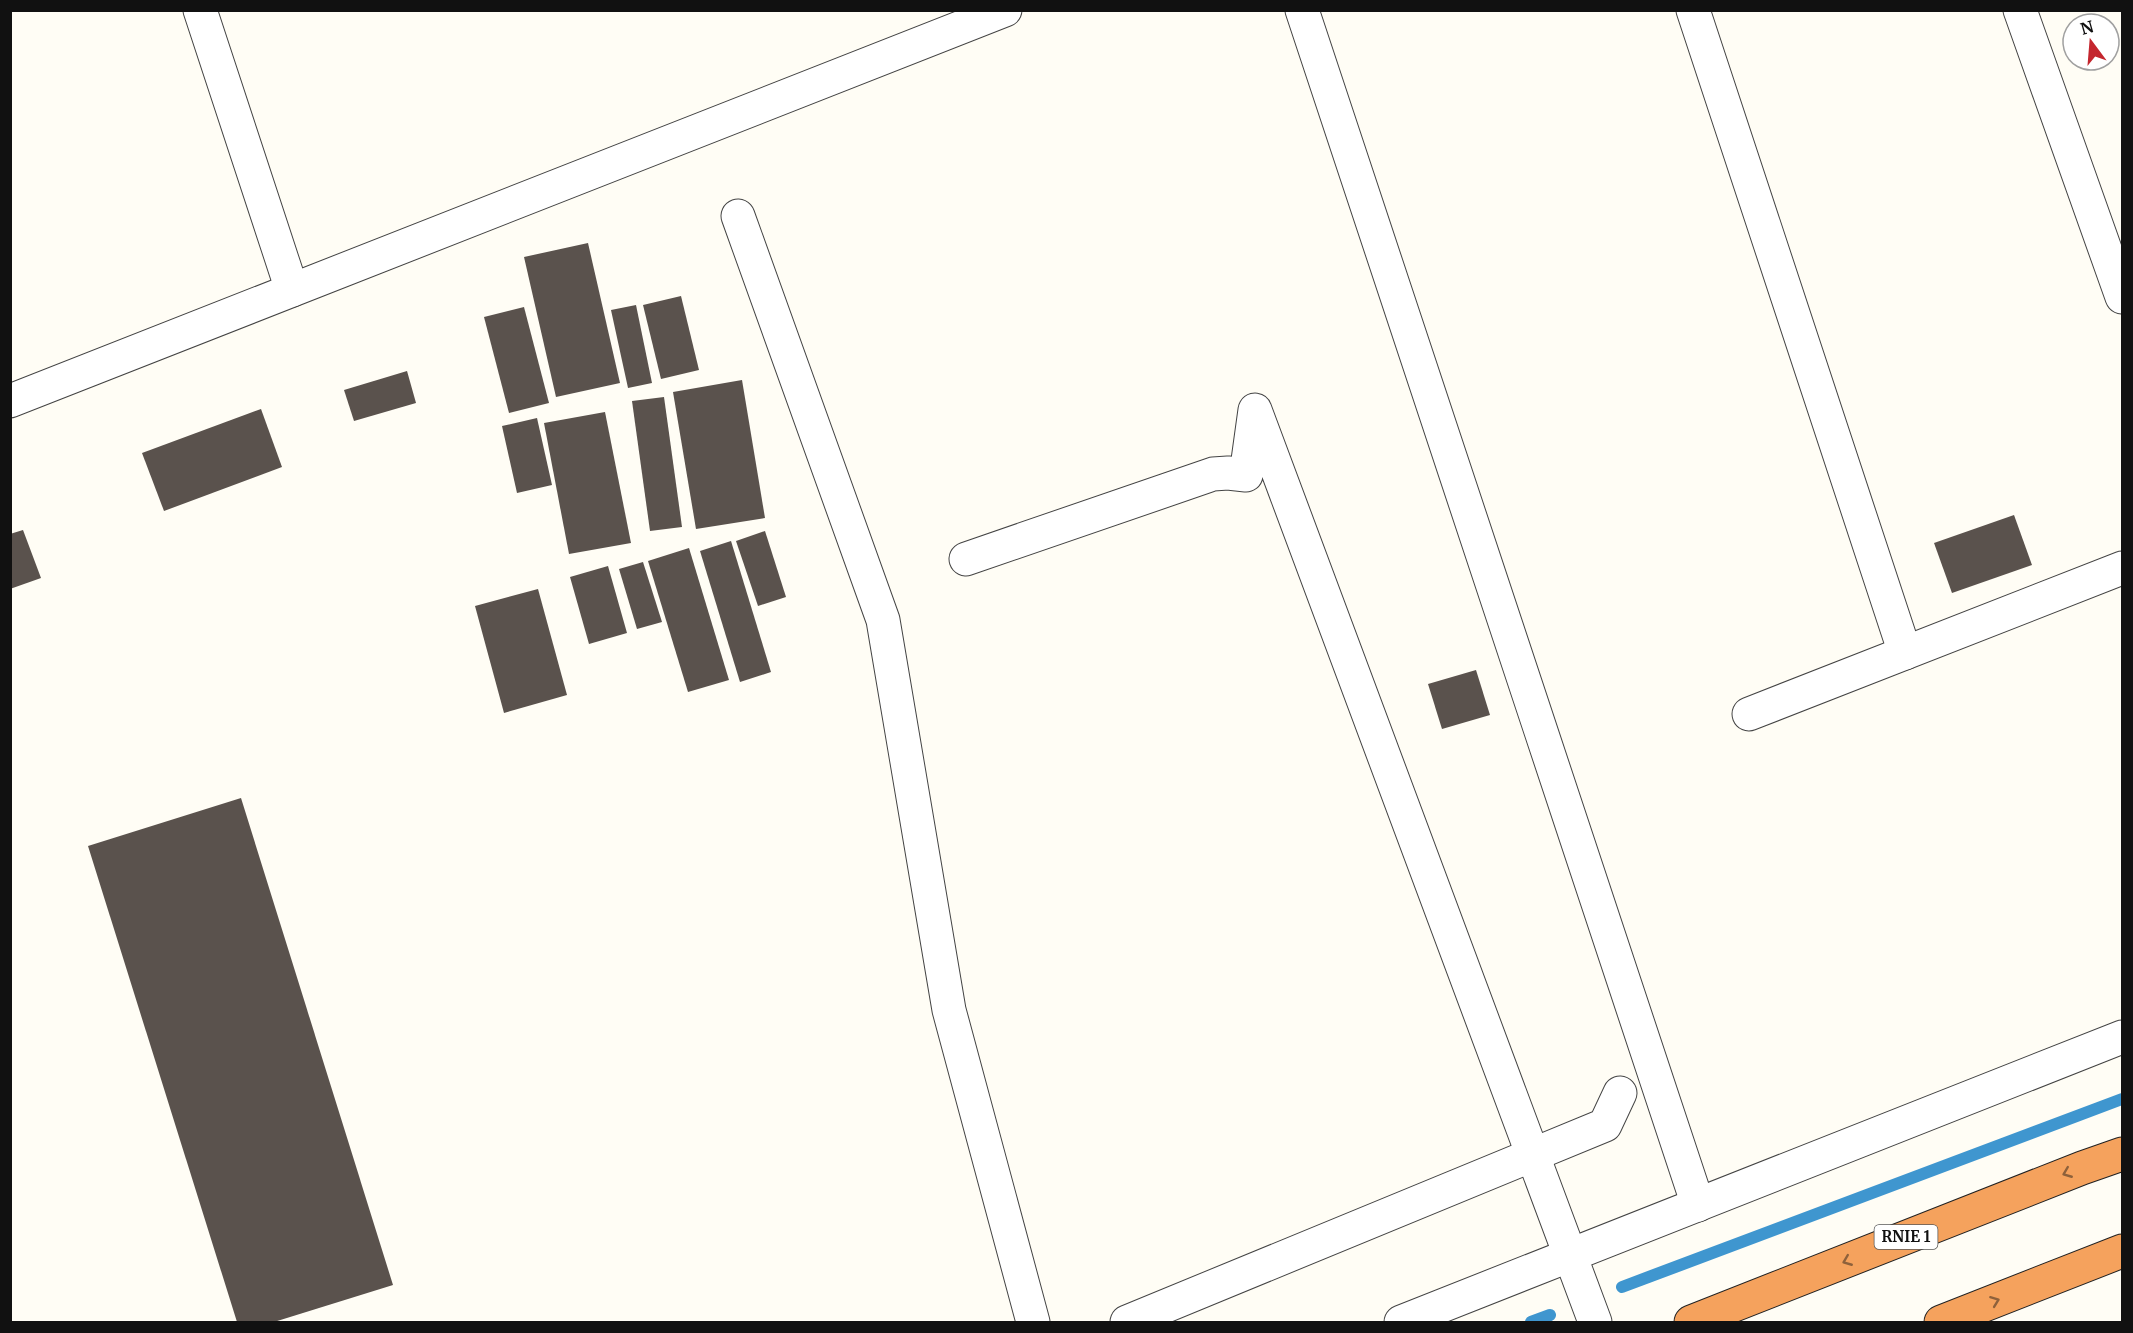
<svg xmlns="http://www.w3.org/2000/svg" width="2133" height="1333" font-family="Merriweather,serif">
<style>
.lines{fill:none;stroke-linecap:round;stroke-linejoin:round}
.stream{stroke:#3f96cf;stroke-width:12}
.building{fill:#5a524d}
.minor-casing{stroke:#444;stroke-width:35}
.highway-casing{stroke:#222;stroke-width:35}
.minor{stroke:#fff;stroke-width:33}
.highway{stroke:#f5a25d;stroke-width:33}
.oneway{stroke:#8e613b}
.labels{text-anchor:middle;stroke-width:6;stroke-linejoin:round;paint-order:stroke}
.shield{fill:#fff;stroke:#585858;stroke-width:1.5}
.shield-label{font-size:15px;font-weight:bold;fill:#111}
</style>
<rect width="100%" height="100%" fill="#fffdf5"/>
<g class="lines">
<g class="stream">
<polyline points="1622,1287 2122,1099"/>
<polyline points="1531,1322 1550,1315"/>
</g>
</g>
<g class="building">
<polygon points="588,243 620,383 556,397 524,257"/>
<polygon points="681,296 699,370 661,379 643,305"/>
<polygon points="636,305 652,383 628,388 611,310"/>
<polygon points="524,307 549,403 509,413 484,317"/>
<polygon points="407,371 416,403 354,421 344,390"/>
<polygon points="742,380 765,518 696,529 673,392"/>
<polygon points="664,397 682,527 650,531 632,401"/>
<polygon points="261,409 282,467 164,511 142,453"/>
<polygon points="605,412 631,543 569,554 544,423"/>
<polygon points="537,418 552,485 517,493 502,426"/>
<polygon points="2014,515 2032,565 1952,593 1934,543"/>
<polygon points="23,530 41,578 10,589 10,534"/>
<polygon points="765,531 786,597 758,606 736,541"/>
<polygon points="731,541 771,672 740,682 700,551"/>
<polygon points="689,548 729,680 688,692 648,561"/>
<polygon points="643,562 662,622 637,629 619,569"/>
<polygon points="608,566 627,633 589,644 570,577"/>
<polygon points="538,589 567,695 504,713 475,606"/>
<polygon points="1476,670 1490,715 1442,729 1428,684"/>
<polygon points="241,798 393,1285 274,1322 237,1322 88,846"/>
</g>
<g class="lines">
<g class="minor-casing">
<g id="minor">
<polyline points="200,10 292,290"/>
<polyline points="1302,10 1698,1205"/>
<polyline points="1693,10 1905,653"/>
<polyline points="2020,10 2122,297"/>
<polyline points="738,216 883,620 949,1010 1033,1322"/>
<polyline points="10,401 1005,10"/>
<polyline points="966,559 1213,474 1228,473 1246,475 1255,410 1595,1322"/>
<polyline points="1749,714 2122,568"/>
<polyline points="1127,1322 1605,1125 1620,1093"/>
<polyline points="1401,1322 2122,1037"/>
</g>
</g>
<g class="highway-casing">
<g id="highway">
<polyline points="1691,1322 2082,1168 2122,1154"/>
<polyline points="1941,1322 2122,1251"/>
</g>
</g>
<use href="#minor" class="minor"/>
<use href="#highway" class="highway"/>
</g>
<defs><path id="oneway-chevron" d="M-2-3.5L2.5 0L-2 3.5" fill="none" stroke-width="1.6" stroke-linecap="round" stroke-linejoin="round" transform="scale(1.5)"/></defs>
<g class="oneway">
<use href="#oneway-chevron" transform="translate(2067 1173) rotate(158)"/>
<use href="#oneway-chevron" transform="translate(1847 1261) rotate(158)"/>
<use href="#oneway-chevron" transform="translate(1995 1301) rotate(-21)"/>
</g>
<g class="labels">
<rect class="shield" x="1874.5" y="1225" width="63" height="24" rx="4.5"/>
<g class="shield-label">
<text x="1906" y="1242">RNIE 1</text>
</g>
</g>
<rect width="2133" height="1333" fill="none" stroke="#111111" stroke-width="24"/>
<g transform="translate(2091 42) rotate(344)"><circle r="28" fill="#ffffff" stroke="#a0a0a0" stroke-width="1.5"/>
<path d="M0-4.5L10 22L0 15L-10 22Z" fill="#c4262e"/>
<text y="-9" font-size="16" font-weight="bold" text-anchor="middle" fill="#111111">N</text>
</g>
</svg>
